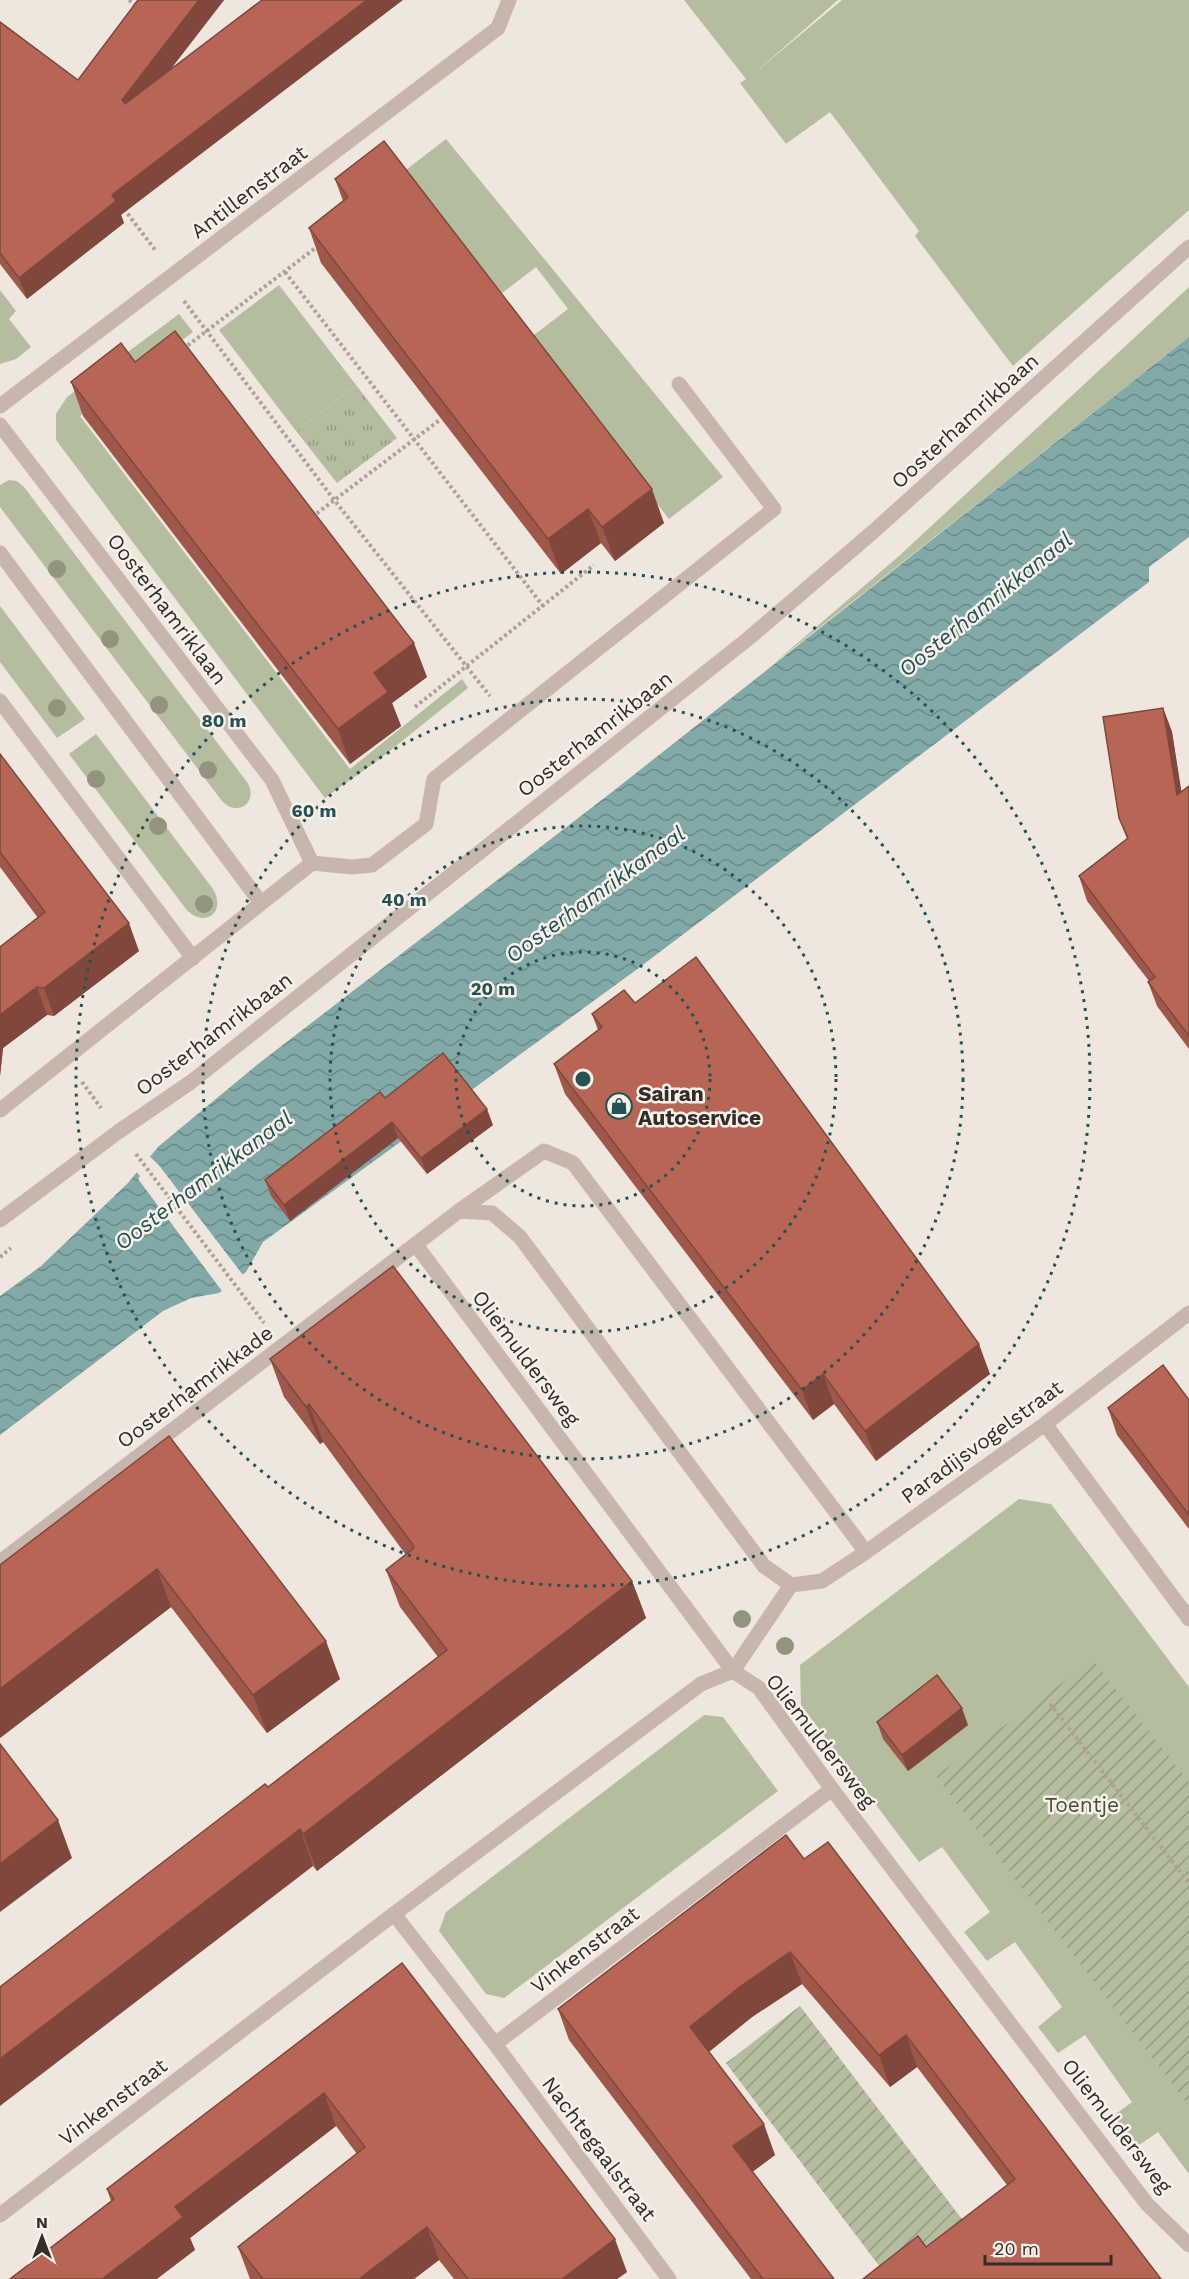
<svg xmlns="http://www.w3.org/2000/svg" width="1189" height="2279" font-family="'Work Sans',sans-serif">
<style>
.grass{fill:#b5bda0}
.park{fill:url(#park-tufts)}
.garden{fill:url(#garden-furrows)}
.water{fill:url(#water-waves)}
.pier{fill:#efe6de}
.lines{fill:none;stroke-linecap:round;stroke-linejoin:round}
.path{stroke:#b2a096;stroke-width:4;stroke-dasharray:3 3;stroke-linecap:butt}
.minor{stroke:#c6b6ac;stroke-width:15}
.tree{fill:#93947f}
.wall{fill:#9d5849}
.shaded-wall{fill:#80473c}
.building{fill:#b76655;stroke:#80473c;stroke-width:1.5}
.ring{fill:none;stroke:#245151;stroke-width:3;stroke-dasharray:3 6}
.labels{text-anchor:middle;stroke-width:5;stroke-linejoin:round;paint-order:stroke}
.street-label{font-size:21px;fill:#352d2a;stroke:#f8f1ea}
.poi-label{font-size:21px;font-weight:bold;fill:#352d2a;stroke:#f8f1ea;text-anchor:start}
.park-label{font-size:21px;fill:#475031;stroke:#f8f1ea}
.water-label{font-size:22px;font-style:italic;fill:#245151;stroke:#f8f1ea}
.centre{fill:#245151;stroke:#f8f1ea;stroke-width:3}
.ring-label{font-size:18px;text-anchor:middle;font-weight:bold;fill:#245151;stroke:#f8f1ea;stroke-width:5;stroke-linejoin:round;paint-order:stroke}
</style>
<defs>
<pattern id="park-tufts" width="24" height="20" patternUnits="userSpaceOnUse" patternTransform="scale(1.5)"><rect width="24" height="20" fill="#b5bda0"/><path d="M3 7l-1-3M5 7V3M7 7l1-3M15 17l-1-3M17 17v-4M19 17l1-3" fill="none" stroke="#949a83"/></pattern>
<pattern id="garden-furrows" width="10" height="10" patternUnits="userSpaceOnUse" patternTransform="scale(1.5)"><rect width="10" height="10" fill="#b5bda0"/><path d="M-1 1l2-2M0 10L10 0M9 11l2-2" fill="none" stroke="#949a83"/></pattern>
<pattern id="water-waves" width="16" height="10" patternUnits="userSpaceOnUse" patternTransform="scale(1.5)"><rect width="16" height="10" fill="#81a9a8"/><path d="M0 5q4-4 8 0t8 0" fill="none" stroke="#6a8a89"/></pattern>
</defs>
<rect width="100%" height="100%" fill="#efe6de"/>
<g class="grass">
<polygon points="684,0 838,0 757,71 842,0 1189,0 1189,210 1013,366 915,236 919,231 830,112 786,144 740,83 746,79"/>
<polygon points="446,139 723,477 669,519 530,338 568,309 536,267 497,297 402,173"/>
<polygon points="279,285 356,385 296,431 219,330"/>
<polygon points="1189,287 1189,337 773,664 899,556"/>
<polygon points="0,290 16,311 9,319 31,347 16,359 0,364"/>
<polygon points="179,314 193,332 80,416 350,769 462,679 468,688 381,758 325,798 56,440 56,414 67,397"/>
<path d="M9 480 17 481 24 487 247 782C259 802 238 818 222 801L0 507V485Z"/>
<polygon points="0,606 85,719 57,738 0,662"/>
<path d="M96 734 213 889C227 913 204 929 186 909L69 754Z"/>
<polygon points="1019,1499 1051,1504 1189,1687 1189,2174 1158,2132 1132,2150 1109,2119 1132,2102 1085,2035 1058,2053 1038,2027 1062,2007 1015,1942 987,1961 964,1932 990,1912 942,1847 919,1862 801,1705 800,1665"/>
<polygon points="704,1715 723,1717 778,1791 504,1998 486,1994 439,1931 446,1912"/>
</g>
<polygon class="park" points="356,385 397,438 337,483 296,431"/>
<g class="garden">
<polygon points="1093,1660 1189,1782 1189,2106 936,1776"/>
<polygon points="800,2006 971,2231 889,2279 726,2063"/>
</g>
<polygon class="water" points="1189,337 1189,537 1149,567 1149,582 636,970 263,1242 246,1272 219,1293 191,1298 163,1311 0,1435 0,1296 41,1266 127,1184 159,1146 258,1064 612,792"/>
<polygon class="pier" points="148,1155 158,1164 243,1275 222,1291 138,1179 140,1176 135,1170"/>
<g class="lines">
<g class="path">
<polyline points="129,0 138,7"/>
<polyline points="124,209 156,251"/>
<polyline points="285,272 543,606"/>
<polyline points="184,301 335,501 490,696"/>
<polyline points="183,349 318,246"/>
<polyline points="312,517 441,419"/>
<polyline points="415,707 594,565"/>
<polyline points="82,1082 101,1108"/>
<polyline points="136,1154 264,1323"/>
<polyline points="0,1257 11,1248"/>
<polyline points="1050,1704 1189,1883"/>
</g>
<g class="minor">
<polyline points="0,406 498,28 509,0"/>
<polyline points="0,425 272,780 312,863"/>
<polyline points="0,553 261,903"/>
<polyline points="0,701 193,958"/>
<polyline points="312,863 352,867 372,865 426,824 434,779 774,509 679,384"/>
<polyline points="0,1110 312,863"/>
<polyline points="459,1211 544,1151 573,1163 866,1552"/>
<polyline points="0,1220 118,1132 191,1082 749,638 874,531 1189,247"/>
<polyline points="416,1245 733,1671 759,1688 832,1789 1147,2204 1189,2245"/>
<polyline points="1045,1424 1189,1619"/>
<polyline points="0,1562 459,1211 492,1213 520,1237 764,1566 791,1585"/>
<polyline points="791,1585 822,1581 866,1552 1045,1424 1189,1313"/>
<polyline points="394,1914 495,2044 669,2279"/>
<polyline points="495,2044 832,1789"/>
<polyline points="0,2215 394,1914 701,1684 733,1671 791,1585"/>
</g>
</g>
<g class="tree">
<circle cx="57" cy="569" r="9"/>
<circle cx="110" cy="639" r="9"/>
<circle cx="159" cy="705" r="9"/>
<circle cx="57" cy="708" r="9"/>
<circle cx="208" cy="770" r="9"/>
<circle cx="96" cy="779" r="9"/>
<circle cx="158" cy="826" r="9"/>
<circle cx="204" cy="904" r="9"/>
<circle cx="742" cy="1619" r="9"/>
<circle cx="785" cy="1646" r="9"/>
</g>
<g class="wall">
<polygon points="138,0 224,0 169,71 121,215 124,223 27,299 0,264 0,22 78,80"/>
<polygon points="335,179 664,523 615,561 601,543 561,574 321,263 309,228 343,201"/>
<polygon points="135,362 427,677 392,703 401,726 350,764 83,416 71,382"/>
<polygon points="1163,708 1172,732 1181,792 1189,786 1189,1049 1157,1006 1148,982 1149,981 1087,901 1079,876 1127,839 1119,818"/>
<polygon points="0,754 139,951 54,1016 47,1015 3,1048 0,1076 0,947 38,918 0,867"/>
<polygon points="635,1003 990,1374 876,1461 834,1404 813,1420 565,1094 554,1064 598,1030 592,1014"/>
<polygon points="385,1098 493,1125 427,1174 398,1138 290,1221 271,1196 265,1180"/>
<polygon points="270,1359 632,1581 646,1618 317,1871 313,1866 268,1787 438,1657 400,1607 386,1570 406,1555 323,1442 320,1444 284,1397"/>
<polygon points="1189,1400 1189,1529 1117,1435 1108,1408"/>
<polygon points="169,1436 340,1679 267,1733 171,1607 0,1738"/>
<polygon points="877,1722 968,1725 908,1771 883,1739"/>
<polygon points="804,1859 1161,2279 926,2247 1007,2185 917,2067 890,2087 802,1984 752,2017 709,2052 775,2155 752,2172 834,2279 751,2279 569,2040 558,2009"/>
<polygon points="402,1963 627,2272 617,2279 454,2279 439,2260 414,2279 250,2279 238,2247 357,2154 336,2126 190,2238 195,2250 111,2201 107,2189"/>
</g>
<g class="shaded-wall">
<polygon points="199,0 224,0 130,122 122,100"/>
<polygon points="367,0 403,0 121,215 124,223 27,299 19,278 112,195"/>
<polygon points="652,489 664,523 615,561 602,527"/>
<polygon points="588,509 601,543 561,574 548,539"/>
<polygon points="414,643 427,677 392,703 401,726 350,764 338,729 374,673"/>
<polygon points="1163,708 1172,732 1186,820 1177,795"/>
<polygon points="129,923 139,951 54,1016 44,988"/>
<polygon points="37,987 47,1015 3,1048 0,1076 0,1015"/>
<polygon points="487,1109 493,1125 427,1174 421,1158"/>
<polygon points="392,1122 398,1138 290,1221 284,1205"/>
<polygon points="979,1344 990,1374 876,1461 865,1431"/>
<polygon points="823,1374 834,1404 813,1420 802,1390"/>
<polygon points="309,1404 323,1442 320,1444 306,1407"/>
<polygon points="157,1569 171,1607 0,1738 0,1689"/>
<polygon points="632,1581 646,1618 317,1871 303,1834"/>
<polygon points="326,1641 340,1679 267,1733 253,1695"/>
<polygon points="962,1708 968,1725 908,1771 902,1755"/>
<polygon points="58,1820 72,1858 0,1912 0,1864"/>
<polygon points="300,1829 313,1866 0,2106 0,2059"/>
<polygon points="790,1952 802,1984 752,2017 701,2058 690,2027 741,1986"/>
<polygon points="906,2035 917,2067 890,2087 879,2055"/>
<polygon points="324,2093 336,2126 190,2238 195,2250 157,2279 102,2279 175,2207"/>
<polygon points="764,2124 775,2155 744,2178 733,2146"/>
<polygon points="427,2227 439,2260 414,2279 359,2279"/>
<polygon points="615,2239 627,2272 617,2279 562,2279"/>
</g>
<g class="building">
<polygon points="138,0 199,0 122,100 125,104 262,0 367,0 112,195 116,201 19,278 0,253 0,22 78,80"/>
<polygon points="384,141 652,489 602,527 588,509 548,539 309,228 348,197 335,179"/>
<polygon points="175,331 414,643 374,673 388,692 338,729 71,382 121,343 135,362"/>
<polygon points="1163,708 1177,795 1189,786 1189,1036 1148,982 1155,977 1079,876 1128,838 1119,818 1103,717"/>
<polygon points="0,754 129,923 44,988 37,987 0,1015 0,947 45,912 0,852"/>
<polygon points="696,957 979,1344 865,1431 823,1374 802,1390 554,1064 602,1027 592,1014 624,990 635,1003"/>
<polygon points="443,1053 487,1109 421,1158 392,1122 284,1205 265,1180 380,1092 385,1098"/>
<polygon points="393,1266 632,1581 303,1834 300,1829 0,2059 0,1987 265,1784 268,1787 447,1650 386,1570 414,1548 413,1545 309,1404 306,1407 270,1359"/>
<polygon points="1163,1365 1189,1400 1189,1515 1108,1408"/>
<polygon points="169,1436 326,1641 253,1695 157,1569 0,1689 0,1565"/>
<polygon points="937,1675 962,1708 902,1755 877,1722"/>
<polygon points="0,1744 58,1820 0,1864"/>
<polygon points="786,1835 804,1859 828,1842 1161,2279 863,2279 918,2236 926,2247 1015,2179 906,2035 879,2055 790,1952 741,1986 690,2027 764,2124 733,2146 834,2279 763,2279 558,2009"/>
<polygon points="402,1963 615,2239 562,2279 468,2279 427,2227 359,2279 263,2279 238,2247 365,2147 324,2093 175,2207 183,2217 102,2279 10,2279 114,2199 107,2189"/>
</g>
<g class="ring">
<circle cx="583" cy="1079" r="127"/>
<circle cx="583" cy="1079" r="253"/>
<circle cx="583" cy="1079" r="380"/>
<circle cx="583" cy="1079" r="507"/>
</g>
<defs>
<g id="shop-ring" transform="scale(1.35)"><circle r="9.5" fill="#f8f1ea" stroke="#245151" stroke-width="1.5"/><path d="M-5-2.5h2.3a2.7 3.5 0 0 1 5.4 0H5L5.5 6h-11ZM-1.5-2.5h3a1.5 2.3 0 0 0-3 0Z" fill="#245151"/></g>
</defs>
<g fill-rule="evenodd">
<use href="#shop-ring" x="619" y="1106"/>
</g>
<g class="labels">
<g class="street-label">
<text transform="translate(249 192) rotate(-37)" y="7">Antillenstraat</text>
<text transform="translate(965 421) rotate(-42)" y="7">Oosterhamrikbaan</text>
<text transform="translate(167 609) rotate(53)" y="7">Oosterhamriklaan</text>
<text transform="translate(595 734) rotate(-38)" y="7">Oosterhamrikbaan</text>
<text transform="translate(214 1034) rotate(-37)" y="7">Oosterhamrikbaan</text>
<text transform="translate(526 1358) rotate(53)" y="7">Oliemuldersweg</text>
<text transform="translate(195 1387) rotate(-37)" y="7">Oosterhamrikkade</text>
<text transform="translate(982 1442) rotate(-36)" y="7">Paradijsvogelstraat</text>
<text transform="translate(821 1741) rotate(52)" y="7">Oliemuldersweg</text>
<text transform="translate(585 1950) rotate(-37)" y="7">Vinkenstraat</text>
<text transform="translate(113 2102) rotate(-37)" y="7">Vinkenstraat</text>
<text transform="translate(1117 2126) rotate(52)" y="7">Oliemuldersweg</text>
<text transform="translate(599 2149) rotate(53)" y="7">Nachtegaalstraat</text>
</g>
<g class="poi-label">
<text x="638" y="1101">Sairan<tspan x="638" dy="24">Autoservice</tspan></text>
</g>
<g class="park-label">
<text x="1082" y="1812">Toentje</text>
</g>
<g class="water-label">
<text transform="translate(985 604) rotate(-39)" y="8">Oosterhamrikkanaal</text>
<text transform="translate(595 894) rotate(-36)" y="8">Oosterhamrikkanaal</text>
<text transform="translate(203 1180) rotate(-37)" y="8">Oosterhamrikkanaal</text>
</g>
</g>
<circle cx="583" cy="1079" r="9" class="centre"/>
<g class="ring-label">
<text x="224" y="727">80 m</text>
<text x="314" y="817">60 m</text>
<text x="404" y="906">40 m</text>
<text x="493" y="995">20 m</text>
</g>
<g transform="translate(42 2237)" stroke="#f8f1ea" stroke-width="4.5" paint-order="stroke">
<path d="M0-4.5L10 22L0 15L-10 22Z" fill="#352d2a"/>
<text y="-9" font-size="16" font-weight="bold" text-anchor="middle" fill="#352d2a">N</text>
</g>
<path d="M985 2255v9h126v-9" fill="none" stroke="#352d2a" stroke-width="3"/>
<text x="994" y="2255" font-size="18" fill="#352d2a" stroke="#f8f1ea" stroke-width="4.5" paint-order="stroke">20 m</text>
</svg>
